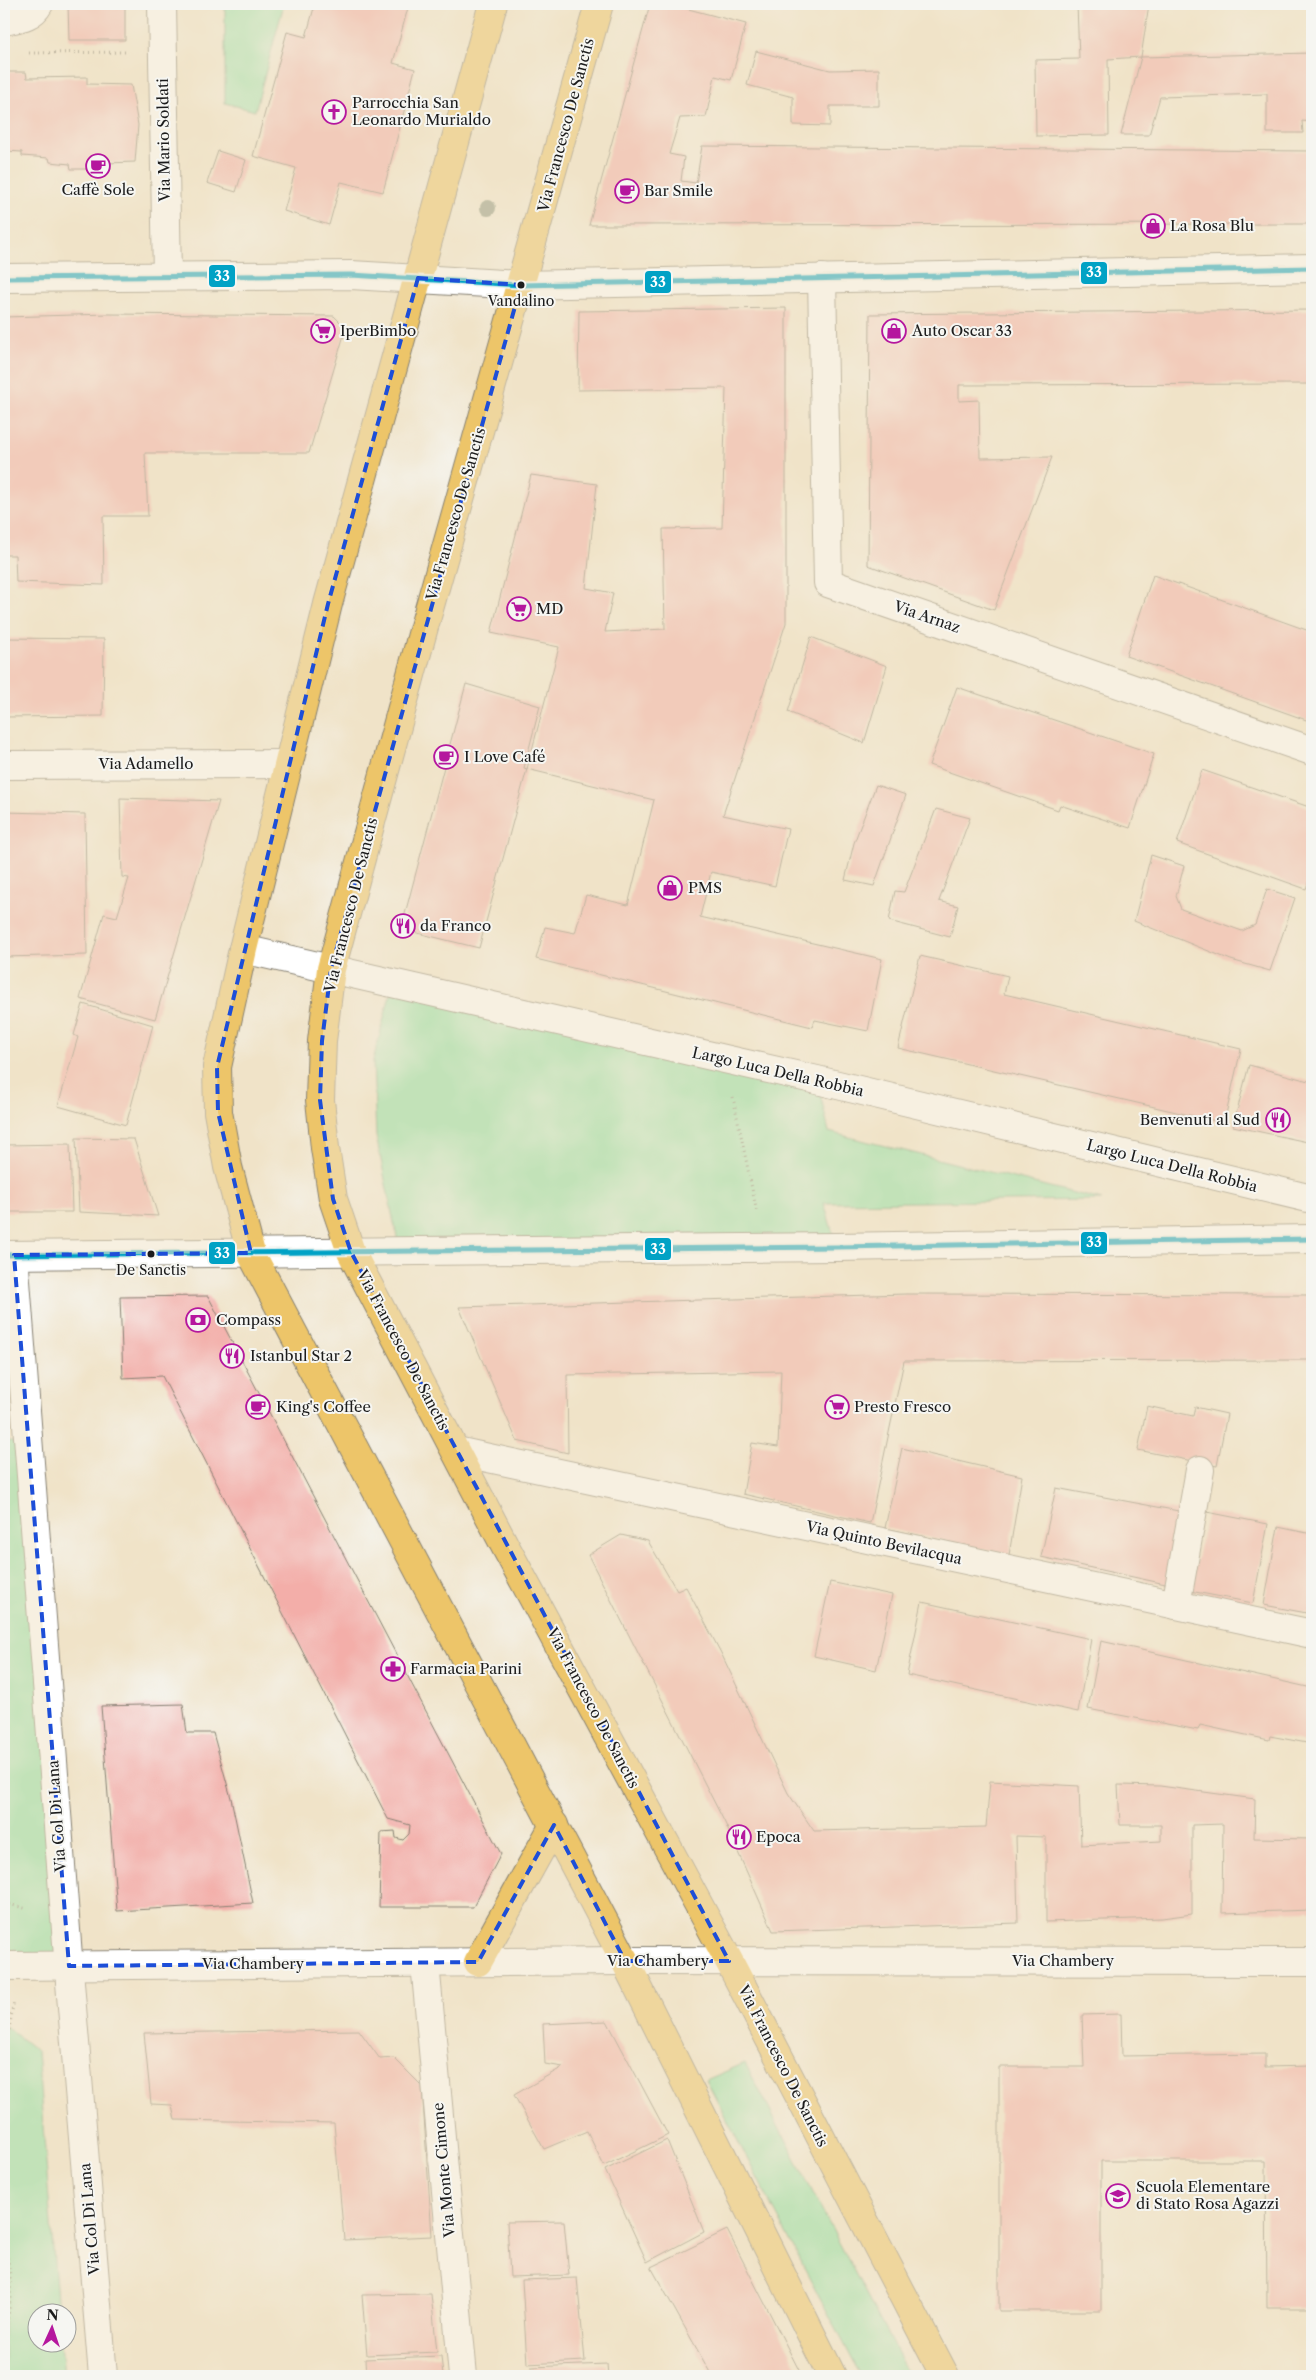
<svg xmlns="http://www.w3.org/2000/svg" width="1316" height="2380" font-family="'Libre Caslon Text',serif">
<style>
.green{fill:#8ae1a5;stroke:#537e60}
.building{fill:#f3aea9}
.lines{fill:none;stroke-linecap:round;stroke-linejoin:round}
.minor-casing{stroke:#868072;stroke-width:30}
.major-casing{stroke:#868072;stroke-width:30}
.path{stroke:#868072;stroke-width:3;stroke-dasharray:1 4;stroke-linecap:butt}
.minor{stroke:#fff;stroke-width:28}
.major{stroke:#edc569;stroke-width:28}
.bus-1-casing{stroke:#f6f6f2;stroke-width:9}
.bus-1{stroke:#01a2c5;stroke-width:5}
.tree{fill:#8e9680}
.marked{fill:none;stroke:#1d4ed8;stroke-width:4;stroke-dasharray:10 6;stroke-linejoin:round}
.bus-dot{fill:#1c1c1c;stroke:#f6f6f2;stroke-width:2}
.labels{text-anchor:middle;stroke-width:4;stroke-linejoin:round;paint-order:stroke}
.bus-label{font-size:14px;fill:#1c1c1c;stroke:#f6f6f2}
.poi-label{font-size:15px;fill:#1c1c1c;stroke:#f6f6f2;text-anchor:start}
.street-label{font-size:15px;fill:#1c1c1c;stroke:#f6f6f2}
.line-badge{stroke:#f6f6f2;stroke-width:2}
.badge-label{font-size:14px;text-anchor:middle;font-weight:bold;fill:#fff}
</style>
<rect width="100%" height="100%" fill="#f6f6f2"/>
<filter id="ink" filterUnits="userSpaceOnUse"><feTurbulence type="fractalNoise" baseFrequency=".02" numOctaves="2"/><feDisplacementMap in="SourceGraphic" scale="10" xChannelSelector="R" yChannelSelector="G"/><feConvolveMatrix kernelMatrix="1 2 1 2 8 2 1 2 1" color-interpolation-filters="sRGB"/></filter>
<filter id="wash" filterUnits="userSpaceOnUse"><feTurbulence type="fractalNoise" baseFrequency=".0096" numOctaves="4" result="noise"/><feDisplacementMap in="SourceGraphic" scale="20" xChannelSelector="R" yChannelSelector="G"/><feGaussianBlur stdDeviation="1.12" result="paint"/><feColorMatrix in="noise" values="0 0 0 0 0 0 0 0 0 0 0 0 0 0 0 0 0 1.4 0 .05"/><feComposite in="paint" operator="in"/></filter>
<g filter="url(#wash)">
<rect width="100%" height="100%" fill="#f0e3c8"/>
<g class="green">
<polygon points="225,4 284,4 255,111 225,103"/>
<polygon points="393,983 817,1080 829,1132 1102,1200 824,1203 837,1247 400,1252 376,1136 373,1061"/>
<polygon points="4,1442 29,1442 69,1966 4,1966"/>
<polygon points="4,2025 37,2051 58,2312 38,2312 38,2342 61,2343 64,2376 4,2376"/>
<polygon points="745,2063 909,2376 861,2376 706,2080"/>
</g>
<g id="blocks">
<g class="building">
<polygon points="68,4 125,4 125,40 69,40"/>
<polygon points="315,4 409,4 393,63 415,69 383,192 341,182 329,225 284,211 296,168 253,156 287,32 306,37"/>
<polygon points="650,4 669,4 746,24 731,80 715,76 706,117 680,118 669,154 684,157 681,181 696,183 702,146 1312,151 1312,224 589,225"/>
<polygon points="1077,4 1149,4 1141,57 1312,53 1312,122 1302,121 1303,133 1267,133 1267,94 1160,97 1149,135 1121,135 1141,57 1108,59 1109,135 1036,136 1035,60 1079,59"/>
<polygon points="756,51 830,70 879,69 879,106 830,106 830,126 793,125 793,97 747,85"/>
<polygon points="4,72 26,72 27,78 87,77 87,84 131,85 138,125 135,162 106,163 107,169 71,169 70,164 50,162 49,158 22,156 22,152 6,151 7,155 4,155"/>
<polygon points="218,151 246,160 236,192 207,183"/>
<polygon points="786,308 786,623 723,815 788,829 775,886 711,872 700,917 882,959 868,1031 815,1020 812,1027 536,959 545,927 575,933 586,895 628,905 654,800 527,769 559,647 491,633 531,475 597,484 586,588 613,593 605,632 665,629 663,529 722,528 726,388 578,390 579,311"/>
<polygon points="1312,310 1312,384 959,385 959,401 979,400 980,458 1052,457 994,610 868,565 870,314"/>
<polygon points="108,314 334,316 346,328 309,453 145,453 148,516 103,516 104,585 16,582 15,555 4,555 4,517 7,517 4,317"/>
<polygon points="1153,575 1312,632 1312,722 1126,656"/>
<polygon points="811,637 887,666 864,743 788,712"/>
<polygon points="4,638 104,639 103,716 4,717"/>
<polygon points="466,684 540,706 524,768 527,769 479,948 401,929"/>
<polygon points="957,687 1154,754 1130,828 1060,805 1058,810 929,765"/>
<polygon points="1202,770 1312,808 1312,871 1306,889 1177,843"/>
<polygon points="876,785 906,795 874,886 845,880 854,843"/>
<polygon points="120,798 219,801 155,1019 80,999 104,914 117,917 129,878 122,877"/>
<polygon points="936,809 970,818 939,901 958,906 950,937 889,921 895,891 904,892"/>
<polygon points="4,812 85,814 87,955 4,957"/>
<polygon points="1151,855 1184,866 1176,896 1181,909 1242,931 1255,925 1267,889 1295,898 1270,971 1231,960 1134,921"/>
<polygon points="920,956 1008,976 1004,994 1241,1049 1224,1123 898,1048"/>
<polygon points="83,1004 153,1025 126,1125 58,1106 78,1037 74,1035"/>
<polygon points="1249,1065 1312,1082 1312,1143 1233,1126"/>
<polygon points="76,1138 134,1139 158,1216 79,1212"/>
<polygon points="70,1144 72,1212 4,1212 4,1145"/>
<polygon points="906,1294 1312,1295 1312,1360 904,1361 870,1523 743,1494 752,1443 778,1447 781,1371 567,1375 568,1453 517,1441 459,1307"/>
<polygon points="208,1296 501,1854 473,1907 379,1907 381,1832 395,1831 396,1838 403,1840 409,1834 410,1825 388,1819 162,1376 123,1378 120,1297"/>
<polygon points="1147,1406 1193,1416 1195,1407 1227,1414 1217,1466 1138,1450"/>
<polygon points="902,1448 1022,1476 1009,1555 885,1528"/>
<polygon points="1056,1488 1184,1512 1170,1585 1041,1557"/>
<polygon points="1207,1512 1268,1524 1253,1603 1190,1591"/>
<polygon points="1278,1527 1312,1534 1312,1614 1264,1605"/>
<polygon points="621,1535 648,1541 677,1591 686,1587 721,1653 788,1793 814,1831 986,1827 990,1781 1079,1786 1081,1845 1161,1841 1161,1825 1120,1825 1118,1785 1160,1786 1255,1799 1254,1838 1312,1839 1312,1910 1222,1913 1223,1824 1192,1825 1192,1914 1162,1918 1046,1922 1046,1837 1016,1836 1018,1923 773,1931 725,1823 588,1555"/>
<polygon points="830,1582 892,1595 876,1670 814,1656"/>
<polygon points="922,1602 1091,1639 1078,1712 907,1675"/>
<polygon points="1101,1641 1312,1688 1312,1744 1270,1736 1269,1740 1200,1725 1198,1730 1088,1709"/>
<polygon points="183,1704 187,1733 213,1733 231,1798 253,1903 117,1911 101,1706"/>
<polygon points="1121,2014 1122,2056 1265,2054 1265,2067 1312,2066 1312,2308 1267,2308 1266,2161 1101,2161 1101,2311 999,2311 999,2067 1084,2067 1082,2015"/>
<polygon points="607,2021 668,2135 604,2166 587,2131 544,2149 514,2095 563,2067 545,2064 543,2024"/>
<polygon points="359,2030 380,2059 394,2058 422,2086 432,2236 344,2240 334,2123 175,2120 172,2105 151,2104 144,2033"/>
<polygon points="667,2140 704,2232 647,2262 605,2170"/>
<polygon points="564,2221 569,2275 510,2277 507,2222"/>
<polygon points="727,2230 802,2376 712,2376 651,2267"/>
<polygon points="577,2278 585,2361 527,2364 522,2280"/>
<polygon points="431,2294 437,2352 367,2355 362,2295"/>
<polygon points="441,2356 443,2376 366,2376 365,2359"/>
<polygon points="607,2364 608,2376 532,2376 531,2367"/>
</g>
</g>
</g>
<g filter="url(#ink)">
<use href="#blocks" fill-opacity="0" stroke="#868072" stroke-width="1"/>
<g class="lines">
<g class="minor-casing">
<g id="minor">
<polyline points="162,4 167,276"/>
<path d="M4 21C18 18 32 17 39 4"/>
<polyline points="4,278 351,275 521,285 1312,268"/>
<polyline points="822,278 828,583 1312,751"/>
<polyline points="4,765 288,764"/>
<polyline points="243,949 817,1080 1312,1199"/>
<polyline points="4,1255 837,1247 1312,1239"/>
<polyline points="14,1255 71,1995 103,2376"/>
<polyline points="456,1451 1312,1634"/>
<polyline points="1176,1605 1200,1470"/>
<polyline points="425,1963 463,2376"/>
<polyline points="4,1966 625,1961 1312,1962"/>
</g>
</g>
<g class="major-casing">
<g id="major">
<polyline points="493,4 328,604 243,949 217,1067 218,1112 228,1167 251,1253 625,1961 832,2376"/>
<polyline points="599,4 424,627 331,969 322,1041 320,1100 325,1148 333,1199 351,1252 505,1546 729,1961 945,2376"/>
<polyline points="478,1962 554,1825"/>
</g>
</g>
<g class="path">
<polyline points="29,53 128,52"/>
<polyline points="733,1097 757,1213"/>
<polyline points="4,1903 28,1909"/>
<polyline points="4,2044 9,2029 14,2001"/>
<path d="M4 2243C13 2273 12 2305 4 2335"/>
</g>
<use href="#minor" class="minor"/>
<use href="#major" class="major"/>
<g class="bus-1-casing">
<g id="bus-1">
<polyline points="4,278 351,275 521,285 1312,268"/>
<polyline points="4,1255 837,1247 1312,1239"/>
</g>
</g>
<use href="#bus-1" class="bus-1"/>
</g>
<circle class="tree" cx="488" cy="208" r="8"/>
</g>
<path d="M0 0H1316V2380H0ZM418 278 521 285 331 969 322 1041 320 1100 333 1199 351 1252 729 1961H625L554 1825 478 1962 69 1966 14 1255 251 1253 218 1112 217 1067 328 604Z" fill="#f0e3c8" fill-opacity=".55" fill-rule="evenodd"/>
<path class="marked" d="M418 278 521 285 331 969 322 1041 320 1100 333 1199 351 1252 729 1961H625L554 1825 478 1962 69 1966 14 1255 251 1253 218 1112 217 1067 328 604Z"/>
<defs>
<g id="church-ring" transform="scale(1.25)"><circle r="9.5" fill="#f6f6f2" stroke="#b5179e" stroke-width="1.5"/><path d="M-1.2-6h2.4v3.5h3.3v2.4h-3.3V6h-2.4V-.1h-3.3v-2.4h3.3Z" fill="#b5179e"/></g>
<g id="cafe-ring" transform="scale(1.25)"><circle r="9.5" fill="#f6f6f2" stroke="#b5179e" stroke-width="1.5"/><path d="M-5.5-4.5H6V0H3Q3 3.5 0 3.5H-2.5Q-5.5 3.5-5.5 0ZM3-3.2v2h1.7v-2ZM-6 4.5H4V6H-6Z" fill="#b5179e"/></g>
<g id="shop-ring" transform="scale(1.25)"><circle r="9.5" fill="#f6f6f2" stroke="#b5179e" stroke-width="1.5"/><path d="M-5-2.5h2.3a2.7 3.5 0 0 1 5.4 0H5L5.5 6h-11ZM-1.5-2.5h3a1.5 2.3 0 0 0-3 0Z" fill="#b5179e"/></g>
<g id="supermarket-ring" transform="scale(1.25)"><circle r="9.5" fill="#f6f6f2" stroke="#b5179e" stroke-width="1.5"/><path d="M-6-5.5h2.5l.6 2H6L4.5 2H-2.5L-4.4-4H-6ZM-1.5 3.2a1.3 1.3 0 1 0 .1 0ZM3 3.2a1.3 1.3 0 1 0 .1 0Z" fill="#b5179e"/></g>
<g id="restaurant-ring" transform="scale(1.25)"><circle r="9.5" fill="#f6f6f2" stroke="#b5179e" stroke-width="1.5"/><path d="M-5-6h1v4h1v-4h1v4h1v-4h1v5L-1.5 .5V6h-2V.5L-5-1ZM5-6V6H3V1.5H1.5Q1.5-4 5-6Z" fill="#b5179e"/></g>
<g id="bank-ring" transform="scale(1.25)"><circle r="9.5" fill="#f6f6f2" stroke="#b5179e" stroke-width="1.5"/><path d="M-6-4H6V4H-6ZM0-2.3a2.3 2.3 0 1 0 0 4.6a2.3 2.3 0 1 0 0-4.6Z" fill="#b5179e"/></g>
<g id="pharmacy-ring" transform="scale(1.25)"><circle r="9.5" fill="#f6f6f2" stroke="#b5179e" stroke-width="1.5"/><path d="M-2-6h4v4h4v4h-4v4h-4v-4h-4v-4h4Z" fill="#b5179e"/></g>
<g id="school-ring" transform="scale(1.25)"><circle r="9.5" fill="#f6f6f2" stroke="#b5179e" stroke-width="1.5"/><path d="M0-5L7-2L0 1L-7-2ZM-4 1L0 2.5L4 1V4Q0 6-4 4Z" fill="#b5179e"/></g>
</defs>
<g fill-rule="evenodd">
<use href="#church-ring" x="334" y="112"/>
<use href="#cafe-ring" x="98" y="166"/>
<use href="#cafe-ring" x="627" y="191"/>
<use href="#shop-ring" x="1153" y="226"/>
<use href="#supermarket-ring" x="323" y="331"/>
<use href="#shop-ring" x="894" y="331"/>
<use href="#supermarket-ring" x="519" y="609"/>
<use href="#cafe-ring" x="446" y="757"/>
<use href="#shop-ring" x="670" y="888"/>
<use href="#restaurant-ring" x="403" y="926"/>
<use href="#restaurant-ring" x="1278" y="1120"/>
<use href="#bank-ring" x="198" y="1320"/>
<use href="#restaurant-ring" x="232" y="1356"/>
<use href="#cafe-ring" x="258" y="1407"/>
<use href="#supermarket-ring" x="837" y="1407"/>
<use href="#pharmacy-ring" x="393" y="1669"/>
<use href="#restaurant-ring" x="739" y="1837"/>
<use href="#school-ring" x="1118" y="2196"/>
</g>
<g class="bus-dot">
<circle cx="521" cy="285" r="4.5"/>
<circle cx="151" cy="1254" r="4.5"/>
</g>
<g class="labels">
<g class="bus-label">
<text x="521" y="306">Vandalino</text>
<text x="151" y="1275">De Sanctis</text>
</g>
<g class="poi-label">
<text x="352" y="108">Parrocchia San<tspan x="352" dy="17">Leonardo Murialdo</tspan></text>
<text x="98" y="195" text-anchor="middle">Caffè Sole</text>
<text x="644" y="196">Bar Smile</text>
<text x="1170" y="231">La Rosa Blu</text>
<text x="340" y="336">IperBimbo</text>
<text x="912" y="336">Auto Oscar 33</text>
<text x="536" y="614">MD</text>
<text x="464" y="762">I Love Café</text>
<text x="688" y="893">PMS</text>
<text x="420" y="931">da Franco</text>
<text x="1260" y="1125" text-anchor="end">Benvenuti al Sud</text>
<text x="216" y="1325">Compass</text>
<text x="250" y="1361">Istanbul Star 2</text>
<text x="276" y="1412">King's Coffee</text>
<text x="854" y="1412">Presto Fresco</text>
<text x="410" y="1674">Farmacia Parini</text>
<text x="756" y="1842">Epoca</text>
<text x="1136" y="2192">Scuola Elementare<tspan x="1136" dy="17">di Stato Rosa Agazzi</tspan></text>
</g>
<g class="street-label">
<text transform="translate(566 125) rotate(-75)" y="5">Via Francesco De Sanctis</text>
<text transform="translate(164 140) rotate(-91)" y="5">Via Mario Soldati</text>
<text transform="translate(456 514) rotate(-74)" y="5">Via Francesco De Sanctis</text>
<text transform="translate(927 617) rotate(19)" y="5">Via Arnaz</text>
<text x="146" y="769">Via Adamello</text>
<text transform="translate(351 905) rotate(-76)" y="5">Via Francesco De Sanctis</text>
<text transform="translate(778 1072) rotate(13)" y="5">Largo Luca Della Robbia</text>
<text transform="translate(1172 1166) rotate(14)" y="5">Largo Luca Della Robbia</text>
<text transform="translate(403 1350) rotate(62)" y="5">Via Francesco De Sanctis</text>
<text transform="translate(884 1543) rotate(12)" y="5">Via Quinto Bevilacqua</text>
<text transform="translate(593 1708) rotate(62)" y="5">Via Francesco De Sanctis</text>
<text transform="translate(57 1816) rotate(-94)" y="5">Via Col Di Lana</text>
<text x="658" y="1966">Via Chambery</text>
<text x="1063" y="1966">Via Chambery</text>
<text x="253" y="1969">Via Chambery</text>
<text transform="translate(783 2066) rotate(63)" y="5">Via Francesco De Sanctis</text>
<text transform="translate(444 2170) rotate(-95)" y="5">Via Monte Cimone</text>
<text transform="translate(90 2219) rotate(-95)" y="5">Via Col Di Lana</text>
</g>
</g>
<g class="line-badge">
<rect x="1080" y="261" width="28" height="24" rx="5" fill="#01a2c5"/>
<rect x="208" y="264" width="28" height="24" rx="5" fill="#01a2c5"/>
<rect x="644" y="270" width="28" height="24" rx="5" fill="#01a2c5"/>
<rect x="1080" y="1231" width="28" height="24" rx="5" fill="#01a2c5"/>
<rect x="644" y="1237" width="28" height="24" rx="5" fill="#01a2c5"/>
<rect x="208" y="1241" width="28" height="24" rx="5" fill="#01a2c5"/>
</g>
<g class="badge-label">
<text x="1094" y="277">33</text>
<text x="222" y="281">33</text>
<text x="658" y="287">33</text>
<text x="1094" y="1247">33</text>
<text x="658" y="1254">33</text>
<text x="222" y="1258">33</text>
</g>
<rect width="1316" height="2380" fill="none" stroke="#f6f6f2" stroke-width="20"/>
<g transform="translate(52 2328) rotate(3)"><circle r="24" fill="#f6f6f2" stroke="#9f9f9c"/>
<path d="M0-4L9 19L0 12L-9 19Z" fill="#b5179e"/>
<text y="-8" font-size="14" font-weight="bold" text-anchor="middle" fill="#1c1c1c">N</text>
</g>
</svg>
